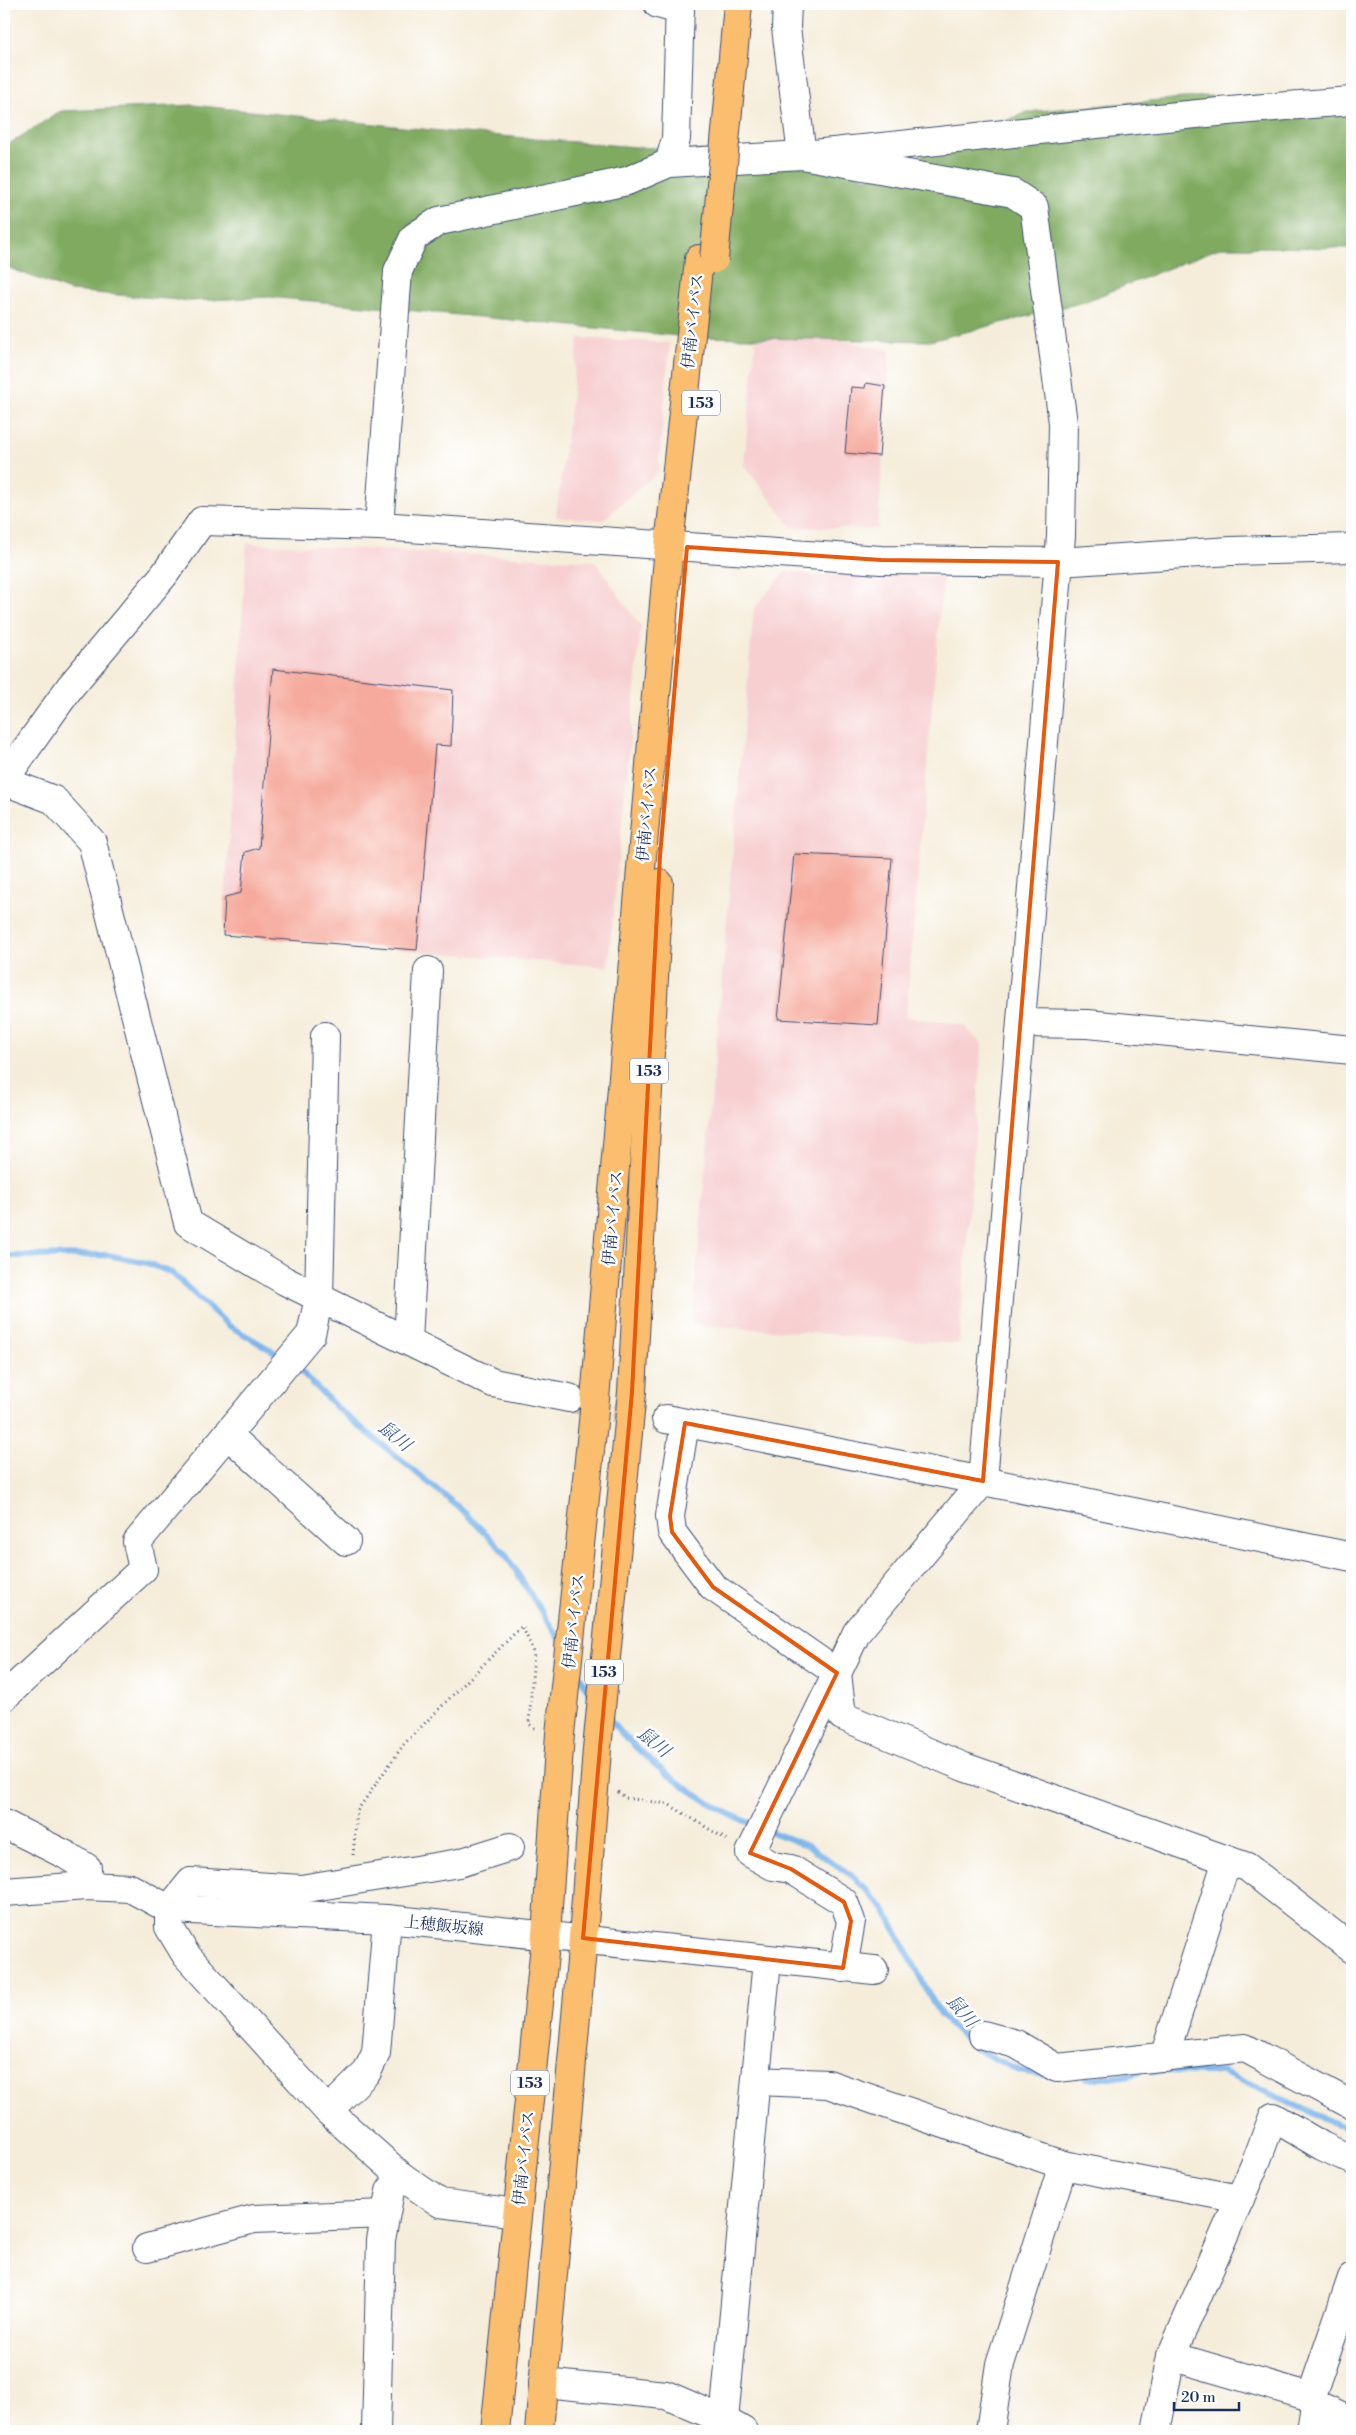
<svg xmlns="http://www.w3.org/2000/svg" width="1356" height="2435" font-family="'Libre Bodoni','Noto Serif JP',serif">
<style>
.built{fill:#f7cfd0}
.forest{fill:#80aa61;stroke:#4e6c60}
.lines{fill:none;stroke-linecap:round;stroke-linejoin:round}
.stream{stroke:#7bb5ec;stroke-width:6}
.building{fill:#f6aa9d}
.minor-tunnel{stroke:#c9c7c1;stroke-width:28;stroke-dasharray:28 14;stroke-linecap:butt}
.minor-casing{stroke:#3c4c71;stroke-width:30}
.highway-casing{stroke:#3c4c71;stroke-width:30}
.path{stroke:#3c4c71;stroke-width:3;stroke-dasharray:1 4;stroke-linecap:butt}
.minor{stroke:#fff;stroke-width:28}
.highway{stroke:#fbbd6e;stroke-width:28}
.highway-bridge-casing{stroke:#3c4c71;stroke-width:30;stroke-linecap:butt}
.highway-bridge{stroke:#fbbd6e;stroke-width:28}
.marked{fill:none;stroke:#e8590c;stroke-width:4;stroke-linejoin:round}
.labels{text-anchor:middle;stroke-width:5;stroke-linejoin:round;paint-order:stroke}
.shield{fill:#fff;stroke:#5f6d8e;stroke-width:1}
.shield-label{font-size:15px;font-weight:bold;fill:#1b2f5e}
.street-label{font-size:16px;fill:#1b2f5e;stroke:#fff}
.water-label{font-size:18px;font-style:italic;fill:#3d5e90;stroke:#fff}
</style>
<rect width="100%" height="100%" fill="#fff"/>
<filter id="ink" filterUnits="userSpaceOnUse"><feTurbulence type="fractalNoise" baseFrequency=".02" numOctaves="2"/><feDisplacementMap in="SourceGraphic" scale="10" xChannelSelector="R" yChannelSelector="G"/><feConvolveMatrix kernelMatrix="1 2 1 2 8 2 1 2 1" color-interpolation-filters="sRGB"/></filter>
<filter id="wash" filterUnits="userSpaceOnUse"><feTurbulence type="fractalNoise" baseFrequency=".0096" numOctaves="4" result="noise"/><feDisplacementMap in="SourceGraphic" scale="20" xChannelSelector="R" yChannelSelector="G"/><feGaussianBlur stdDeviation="1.12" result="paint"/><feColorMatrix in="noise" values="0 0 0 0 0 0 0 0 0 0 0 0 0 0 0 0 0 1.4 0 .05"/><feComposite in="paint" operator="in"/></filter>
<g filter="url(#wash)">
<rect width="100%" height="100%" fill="#f5edda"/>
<g class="built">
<polygon points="757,325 890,350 878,529 792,527 744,465"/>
<polygon points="579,338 670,343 658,472 603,520 556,517"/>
<polygon points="247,543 595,561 641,627 608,967 223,935"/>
<polygon points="786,571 815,575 943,576 906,1017 963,1025 982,1044 959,1344 692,1324 754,608"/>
</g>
<polygon class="forest" points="1206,96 1352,98 1352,248 1222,247 1084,302 930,341 689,337 270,297 190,301 70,291 4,266 4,147 61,111 193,105 451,132 636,147 802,155 866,178 1027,112"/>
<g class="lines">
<g class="stream">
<polyline points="4,1256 108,1255 147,1263 172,1273 228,1325 283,1357"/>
<polyline points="294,1364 336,1407 463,1511 504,1552 560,1641"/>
<polyline points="576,1669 593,1700"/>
<path d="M609 1719C645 1762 704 1806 757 1826"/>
<polyline points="769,1831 808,1846 854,1877 885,1910 940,2015 976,2049 1019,2071 1050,2076"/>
<polyline points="1151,2071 1222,2072 1352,2131"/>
<polyline points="1087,2078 1111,2078 1139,2073"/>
</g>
</g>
<g id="blocks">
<g class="building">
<polygon points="866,383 885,386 879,456 845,453 851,387 865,388"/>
<polygon points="273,669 453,690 451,746 435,745 417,950 223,935 225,897 241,893 245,852 259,848"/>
<polygon points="794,854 892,858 878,1025 778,1019"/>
</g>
</g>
</g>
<g filter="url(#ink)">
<use href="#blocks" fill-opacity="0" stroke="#3c4c71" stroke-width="1"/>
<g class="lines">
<polyline class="minor-tunnel" points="573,1399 666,1419"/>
<g class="minor-casing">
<g id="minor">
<polyline points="658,4 680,10"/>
<path d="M787 4 786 28 802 155C986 137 1169 114 1352 101"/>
<polyline points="379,526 398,271 414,237 439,221 627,181 669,163 676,139 680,4"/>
<polyline points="4,780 70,687 164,575 202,521 379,526 881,560 1058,562 1231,551 1352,548"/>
<polyline points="4,781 54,800 92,842 188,1223 285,1281 493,1383 569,1398"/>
<polyline points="1022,1023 1088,1024 1352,1050"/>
<polyline points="408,1341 428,971"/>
<polyline points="666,1419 983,1481 1061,536 1063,423 1034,207 1013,193 802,155 669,163"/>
<polyline points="685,1423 670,1516 672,1532 713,1587 837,1673 842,1716 964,1767 1247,1867 1352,1949"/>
<polyline points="227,1434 346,1541"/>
<polyline points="4,1697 143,1569 137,1542 311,1334 319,1298 325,1036"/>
<polyline points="4,1824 66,1855 87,1868 86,1886"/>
<polyline points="510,1847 459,1863 301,1889 191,1882 169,1909 169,1927 186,1955 328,2111 401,2176 440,2203 517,2213"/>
<polyline points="4,1892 86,1886 130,1888 169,1909 387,1919 874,1970"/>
<polyline points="843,1968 851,1921 844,1902 791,1869 773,1866 750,1853 857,1632 983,1481 1352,1557"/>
<polyline points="983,2035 1016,2044 1057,2068 1245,2048 1352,2105"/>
<polyline points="1164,2057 1227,1860"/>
<polyline points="756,2081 828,2084 1063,2165 1240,2199"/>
<polyline points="328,2111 367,2072 376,2053 387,1919"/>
<polyline points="147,2248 254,2219 385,2214"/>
<polyline points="1171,2356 1311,2397"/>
<polyline points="543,2383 666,2395 724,2420 743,2431"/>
<polyline points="1315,2405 1352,2422"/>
<polyline points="376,2431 381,2240 390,2191 401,2176"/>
<polyline points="723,2431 767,1960"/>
<polyline points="990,2431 1000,2364 1063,2165"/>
<polyline points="1156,2431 1171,2356 1256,2162 1273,2117 1322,2146 1352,2160"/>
<polyline points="1311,2431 1315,2405 1311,2397 1352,2278"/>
</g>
</g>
<g class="highway-casing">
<g id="highway">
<polyline points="495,2431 546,1935 560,1734 593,1422 669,546 699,259"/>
<polyline points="539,2431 583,1938 597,1749 632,1392 659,883"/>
</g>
</g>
<g class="path">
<polyline points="618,1792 626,1798 668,1804 729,1841"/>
<polyline points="353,1855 357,1811 404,1744 522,1626 534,1652 529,1724 536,1729"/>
</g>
<use href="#minor" class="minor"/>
<use href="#highway" class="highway"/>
<g class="highway-bridge-casing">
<polyline id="highway-bridge" points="714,259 738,4"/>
</g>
<use href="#highway-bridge" class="highway-bridge"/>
</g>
</g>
<path class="marked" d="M687 547 881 560 1058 562 983 1481 685 1423 670 1516 672 1532 713 1587 837 1673 750 1853 791 1869 844 1902 851 1921 843 1968 583 1938 632 1392 660 856Z"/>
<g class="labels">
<g class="shield">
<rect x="682" y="390.5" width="38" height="25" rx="4"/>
<rect x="630" y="1058.5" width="38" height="25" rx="4"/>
<rect x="585" y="1659.5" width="38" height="25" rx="4"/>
<rect x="511" y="2070.5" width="38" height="25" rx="4"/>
</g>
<g class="shield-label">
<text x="701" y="408">153</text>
<text x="649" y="1076">153</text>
<text x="604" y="1677">153</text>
<text x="530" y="2088">153</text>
</g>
<g class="street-label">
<text transform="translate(692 321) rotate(-84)" y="6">伊南バイパス</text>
<text transform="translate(646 814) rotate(-85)" y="6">伊南バイパス</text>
<text transform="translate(612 1218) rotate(-85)" y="6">伊南バイパス</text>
<text transform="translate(573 1621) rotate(-84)" y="6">伊南バイパス</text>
<text transform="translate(444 1925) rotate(6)" y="6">上穂飯坂線</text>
<text transform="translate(523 2158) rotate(-84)" y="6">伊南バイパス</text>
</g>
<g class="water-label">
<text transform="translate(395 1436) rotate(39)" y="6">鼠川</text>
<text transform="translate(654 1742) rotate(39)" y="6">鼠川</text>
<text transform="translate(962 2011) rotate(49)" y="6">鼠川</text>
</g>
</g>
<rect width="1356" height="2435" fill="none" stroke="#fff" stroke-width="20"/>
<path d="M1174 2402v8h65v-8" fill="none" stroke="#1b2f5e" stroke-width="2.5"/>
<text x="1181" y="2402" font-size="15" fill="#1b2f5e" stroke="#ffffff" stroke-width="4" paint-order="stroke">20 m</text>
</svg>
